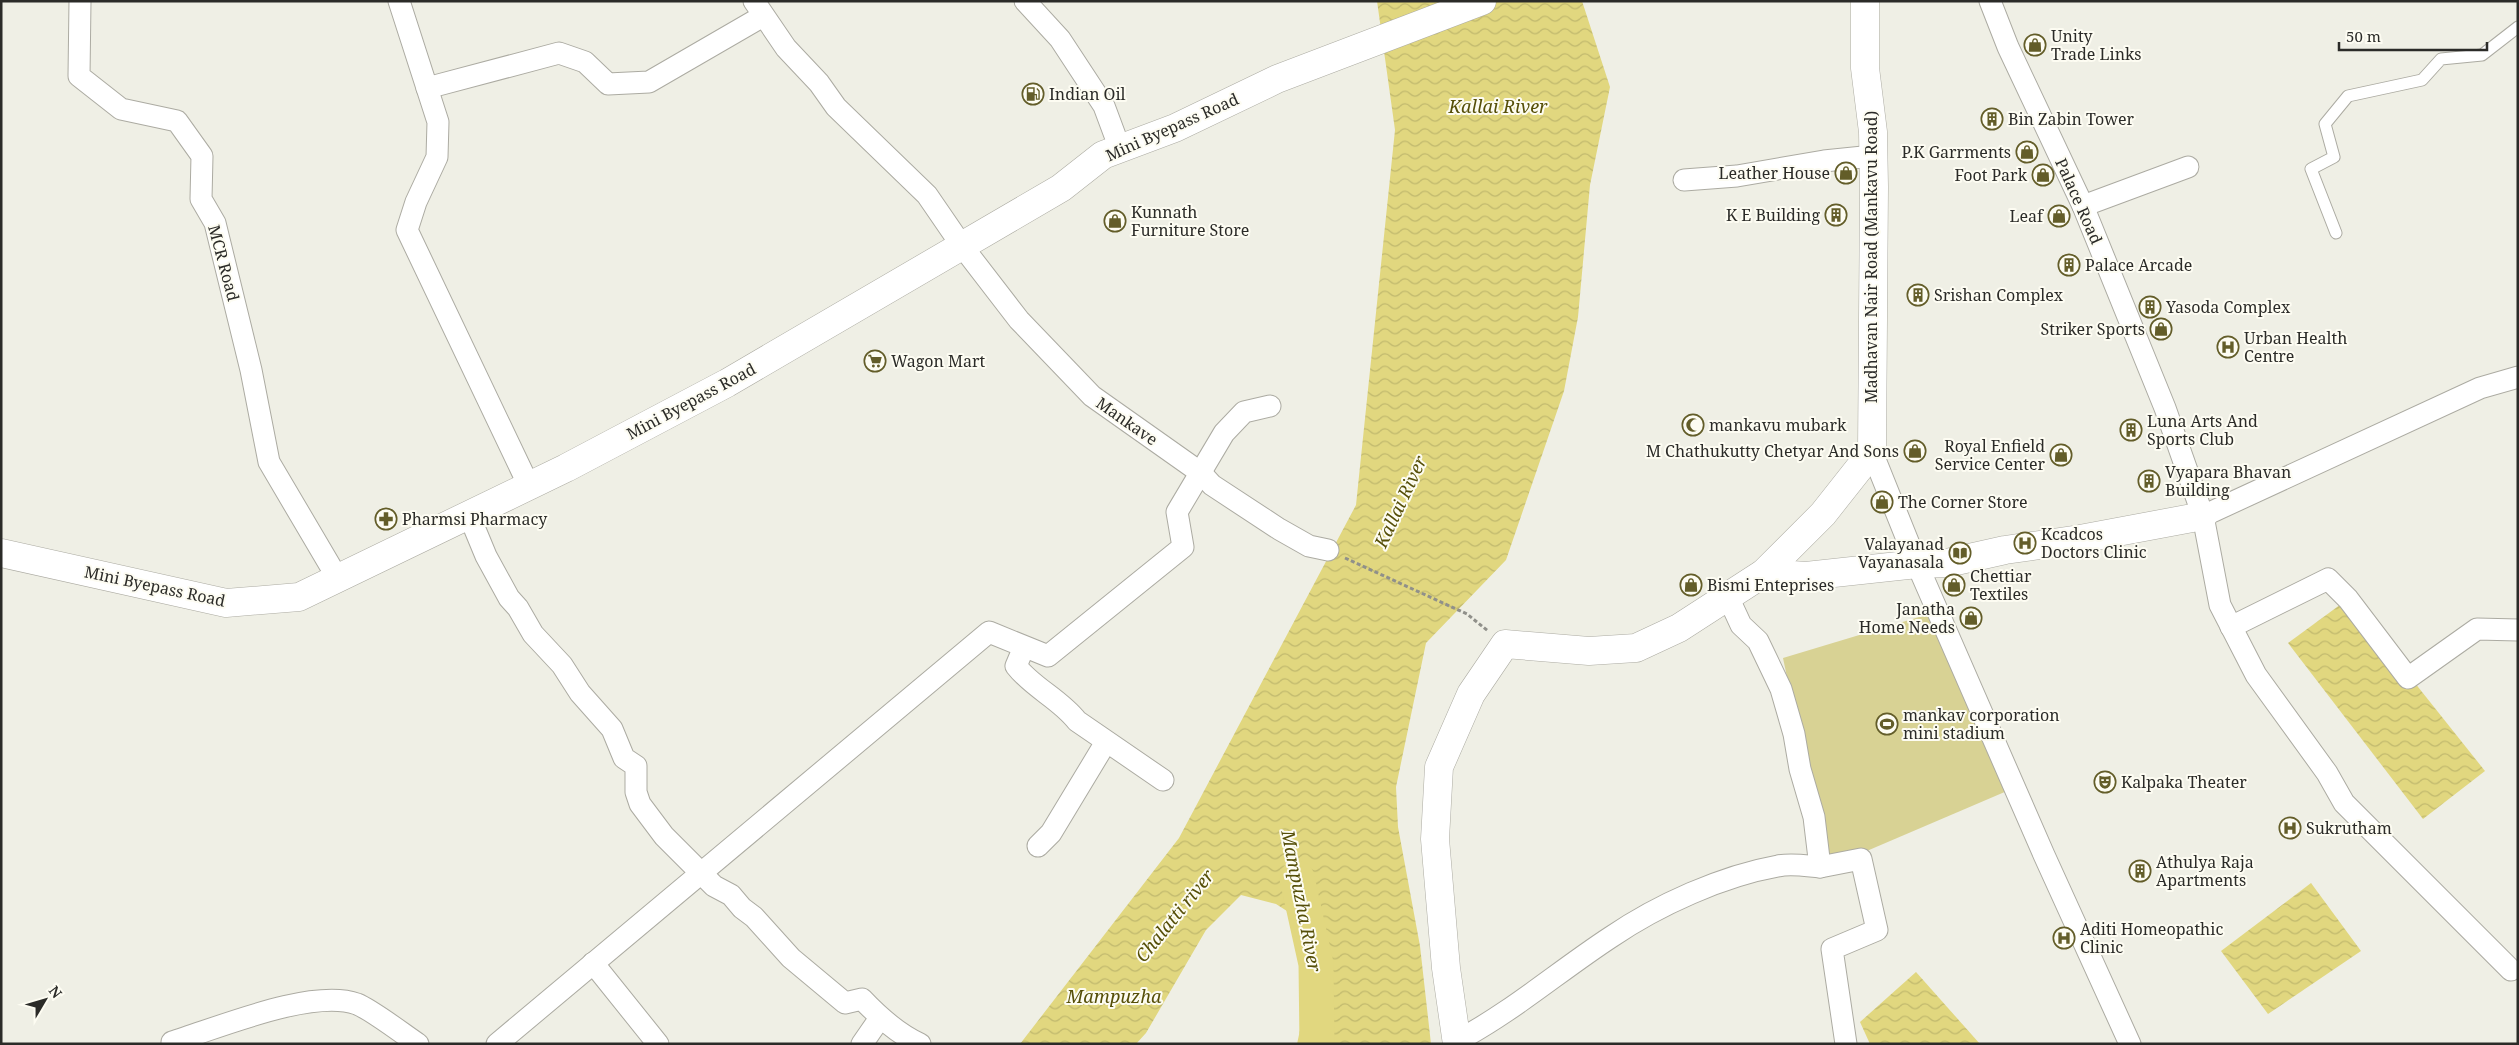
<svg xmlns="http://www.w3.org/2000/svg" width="2519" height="1045" font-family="'Noto Serif',serif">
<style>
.pitch{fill:#d8d294}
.water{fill:url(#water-waves)}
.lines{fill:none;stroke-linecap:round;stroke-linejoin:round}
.river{stroke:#e1d77f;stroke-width:35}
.lane-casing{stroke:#acaba2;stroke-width:13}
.street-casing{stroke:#acaba2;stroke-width:23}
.secondary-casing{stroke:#acaba2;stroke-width:29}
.primary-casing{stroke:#acaba2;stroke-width:29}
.path{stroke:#90908a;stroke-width:3;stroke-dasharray:4 2.5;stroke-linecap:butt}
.lane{stroke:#fff;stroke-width:11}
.street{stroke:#fff;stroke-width:21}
.secondary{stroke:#fff;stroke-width:28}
.primary{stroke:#fff;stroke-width:28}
.labels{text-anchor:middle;stroke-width:4;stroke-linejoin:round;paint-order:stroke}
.poi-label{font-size:16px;fill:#2b2b28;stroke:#fdfcf2;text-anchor:start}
.street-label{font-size:16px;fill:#2b2b28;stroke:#fdfcf2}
.water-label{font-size:18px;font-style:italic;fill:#564f08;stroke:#fdfcf2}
</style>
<defs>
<pattern id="water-waves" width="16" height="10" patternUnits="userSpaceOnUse" patternTransform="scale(1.25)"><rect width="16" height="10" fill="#e1d77f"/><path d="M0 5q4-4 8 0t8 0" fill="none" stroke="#c1b96e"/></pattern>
</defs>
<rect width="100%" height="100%" fill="#efefe5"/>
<polygon class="pitch" points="1929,614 2007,791 1827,868 1783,658"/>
<g class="water">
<polygon points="1377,1 1582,1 1610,87 1590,185 1578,317 1564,391 1506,560 1426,643 1396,787 1398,827 1420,946 1431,1044 1297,1044 1316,956 1315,929 1276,904 1241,895 1206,930 1146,1033 1136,1044 1020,1044 1179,838 1356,505 1395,130"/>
<polygon points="2348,599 2485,771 2423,819 2288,643"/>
<polygon points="2311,883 2361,951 2268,1014 2221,951"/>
<polygon points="1916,972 1980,1044 1870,1044 1860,1022"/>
</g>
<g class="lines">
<polyline class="river" points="1297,878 1316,964 1317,1044"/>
<g class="lane-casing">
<polyline id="lane" points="2336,233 2311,169 2334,157 2325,124 2348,96 2422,80 2441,59 2482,55 2518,27"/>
</g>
<g class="street-casing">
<g id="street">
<polyline points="80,1 79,76 121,109 177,121 202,156 201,199 215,223 251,370 269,462 338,579"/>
<polyline points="399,1 438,122 437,157 416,202 407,230 529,486"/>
<polyline points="754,1 786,48 819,83 836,107 927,195 962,246 1019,320 1092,396 1201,473 1212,485 1279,529 1309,546 1328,550"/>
<polyline points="1025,1 1060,39 1104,106 1120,149"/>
<polyline points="1990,1 2008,47 2083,206 2165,408 2203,516 2220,605 2256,675 2327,773 2344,803 2511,970"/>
<polyline points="427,88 559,53 585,62 608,84 649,82 763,16"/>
<polyline points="1684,180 1737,176 1824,161 1873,156"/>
<polyline points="2083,206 2188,167"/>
<polyline points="1872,452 1917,564 2044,855 2130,1044"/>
<path d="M469 515 486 556 509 598 518 608 533 634 562 665 580 693 612 729 624 758 636 766V792L640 804 664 836 714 886 731 895 742 908 754 917 791 958 845 1003 862 999C879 1017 898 1034 920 1044"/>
<polyline points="2203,516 2480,388 2518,377"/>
<polyline points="2231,627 2328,579 2348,599 2408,678 2477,629 2518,630"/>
<path d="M1024 647 1016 666C1033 688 1060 699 1077 721L1163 780"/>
<polyline points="1038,846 1051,833 1106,742"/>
<polyline points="1820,867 1861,859 1877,930 1832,949 1846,1044"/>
<polyline points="593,963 658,1044"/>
<path d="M1457 1041C1512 1012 1559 971 1611 937 1658 905 1722 876 1778 866 1791 863 1807 866 1820 867L1814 817 1800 769 1794 734 1781 689 1758 641 1741 625 1728 597"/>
<path d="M172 1042C218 1028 312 988 357 1004 372 1010 403 1034 418 1044"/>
<polyline points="497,1044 989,632 1048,656 1183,547 1177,512 1224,433 1244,412 1270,406"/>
<polyline points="862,1044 880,1018"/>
</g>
</g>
<g class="secondary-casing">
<g id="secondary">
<polyline points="1764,573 1806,576 1917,564 1947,563 2005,550 2080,539 2203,516"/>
<polyline points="1457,1044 1446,968 1435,839 1439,767 1471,694 1505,644 1589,651 1636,648 1679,628 1764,573 1823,514 1872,452 1874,187 1873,132 1865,68 1865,1"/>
</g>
</g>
<g class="primary-casing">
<polyline id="primary" points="1,553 226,603 299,597 566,468 727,383 1061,188 1103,155 1175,128 1277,79 1482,1"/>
</g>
<polyline class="path" points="1345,558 1467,614 1488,631"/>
<use href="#lane" class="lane"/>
<use href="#street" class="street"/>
<use href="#secondary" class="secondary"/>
<use href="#primary" class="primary"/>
</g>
<defs>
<g id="shop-ring" transform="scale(1.125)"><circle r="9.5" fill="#fdfcf2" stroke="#635d29" stroke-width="1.5"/><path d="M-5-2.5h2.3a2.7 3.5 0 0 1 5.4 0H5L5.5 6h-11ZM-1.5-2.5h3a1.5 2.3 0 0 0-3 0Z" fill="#635d29"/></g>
<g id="fuel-ring" transform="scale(1.125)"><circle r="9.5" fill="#fdfcf2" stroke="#635d29" stroke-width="1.5"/><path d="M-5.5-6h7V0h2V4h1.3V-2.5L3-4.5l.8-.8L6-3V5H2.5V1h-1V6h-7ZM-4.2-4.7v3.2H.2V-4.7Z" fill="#635d29"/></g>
<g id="building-ring" transform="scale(1.125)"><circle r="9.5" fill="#fdfcf2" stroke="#635d29" stroke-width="1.5"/><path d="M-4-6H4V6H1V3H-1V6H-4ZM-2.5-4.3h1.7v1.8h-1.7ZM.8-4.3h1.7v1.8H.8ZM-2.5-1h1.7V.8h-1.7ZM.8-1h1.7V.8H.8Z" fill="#635d29"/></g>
<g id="hospital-ring" transform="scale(1.125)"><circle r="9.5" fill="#fdfcf2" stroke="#635d29" stroke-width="1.5"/><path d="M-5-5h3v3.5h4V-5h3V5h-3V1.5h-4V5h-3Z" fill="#635d29"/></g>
<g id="supermarket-ring" transform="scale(1.125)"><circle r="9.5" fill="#fdfcf2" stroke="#635d29" stroke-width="1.5"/><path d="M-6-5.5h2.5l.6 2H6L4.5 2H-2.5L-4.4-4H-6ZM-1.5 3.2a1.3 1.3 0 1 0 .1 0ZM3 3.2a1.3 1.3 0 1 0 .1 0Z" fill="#635d29"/></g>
<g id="mosque-ring" transform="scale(1.125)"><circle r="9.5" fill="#fdfcf2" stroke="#635d29" stroke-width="1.5"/><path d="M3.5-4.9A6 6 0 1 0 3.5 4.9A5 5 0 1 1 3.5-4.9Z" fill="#635d29"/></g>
<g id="pharmacy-ring" transform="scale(1.125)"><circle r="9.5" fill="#fdfcf2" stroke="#635d29" stroke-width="1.5"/><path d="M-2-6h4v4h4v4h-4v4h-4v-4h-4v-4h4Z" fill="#635d29"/></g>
<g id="library-ring" transform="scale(1.125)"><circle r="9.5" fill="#fdfcf2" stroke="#635d29" stroke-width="1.5"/><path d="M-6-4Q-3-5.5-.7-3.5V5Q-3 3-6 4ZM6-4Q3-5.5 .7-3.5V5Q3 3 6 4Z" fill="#635d29"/></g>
<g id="stadium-ring" transform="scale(1.125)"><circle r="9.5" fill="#fdfcf2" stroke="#635d29" stroke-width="1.5"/><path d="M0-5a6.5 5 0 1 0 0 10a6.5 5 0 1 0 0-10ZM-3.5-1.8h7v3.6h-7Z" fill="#635d29"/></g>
<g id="theatre-ring" transform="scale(1.125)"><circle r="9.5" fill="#fdfcf2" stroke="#635d29" stroke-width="1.5"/><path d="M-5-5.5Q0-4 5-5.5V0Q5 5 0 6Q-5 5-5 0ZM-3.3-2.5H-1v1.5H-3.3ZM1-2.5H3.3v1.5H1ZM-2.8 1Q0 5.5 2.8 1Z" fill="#635d29"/></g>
</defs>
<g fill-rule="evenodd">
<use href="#shop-ring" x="2035" y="45"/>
<use href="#fuel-ring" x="1033" y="94"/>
<use href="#building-ring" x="1992" y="119"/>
<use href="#shop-ring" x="2027" y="152"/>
<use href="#shop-ring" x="1846" y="173"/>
<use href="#shop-ring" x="2043" y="175"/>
<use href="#building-ring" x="1836" y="215"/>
<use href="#shop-ring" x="2059" y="216"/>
<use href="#shop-ring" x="1115" y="221"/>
<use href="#building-ring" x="2069" y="265"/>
<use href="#building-ring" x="1918" y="295"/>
<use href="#building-ring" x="2150" y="307"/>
<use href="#shop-ring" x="2161" y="329"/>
<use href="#hospital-ring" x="2228" y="347"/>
<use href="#supermarket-ring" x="875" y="361"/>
<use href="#mosque-ring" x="1693" y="425"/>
<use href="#building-ring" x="2131" y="430"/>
<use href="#shop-ring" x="1915" y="451"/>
<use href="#shop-ring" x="2061" y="455"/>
<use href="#building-ring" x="2149" y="481"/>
<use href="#shop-ring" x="1882" y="502"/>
<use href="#pharmacy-ring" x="386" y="519"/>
<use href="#hospital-ring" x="2025" y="543"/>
<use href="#library-ring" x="1960" y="553"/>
<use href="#shop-ring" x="1691" y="585"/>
<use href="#shop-ring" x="1954" y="585"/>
<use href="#shop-ring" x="1971" y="618"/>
<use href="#stadium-ring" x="1887" y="724"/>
<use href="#theatre-ring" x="2105" y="782"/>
<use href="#hospital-ring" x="2290" y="828"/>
<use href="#building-ring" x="2140" y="871"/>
<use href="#hospital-ring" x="2064" y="938"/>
</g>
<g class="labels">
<g class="poi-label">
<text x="2051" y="42">Unity<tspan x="2051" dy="18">Trade Links</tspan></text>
<text x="1049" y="100">Indian Oil</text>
<text x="2008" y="125">Bin Zabin Tower</text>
<text x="2011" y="158" text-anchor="end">P.K Garrments</text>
<text x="1830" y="179" text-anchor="end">Leather House</text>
<text x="2027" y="181" text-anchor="end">Foot Park</text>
<text x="1131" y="218">Kunnath<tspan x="1131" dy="18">Furniture Store</tspan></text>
<text x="1820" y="221" text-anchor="end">K E Building</text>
<text x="2043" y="222" text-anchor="end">Leaf</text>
<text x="2085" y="271">Palace Arcade</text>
<text x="1934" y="301">Srishan Complex</text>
<text x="2166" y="313">Yasoda Complex</text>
<text x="2145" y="335" text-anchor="end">Striker Sports</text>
<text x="2244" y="344">Urban Health<tspan x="2244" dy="18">Centre</tspan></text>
<text x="891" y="367">Wagon Mart</text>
<text x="2147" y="427">Luna Arts And<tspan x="2147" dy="18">Sports Club</tspan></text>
<text x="1709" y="431">mankavu mubark</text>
<text x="2045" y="452" text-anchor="end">Royal Enfield<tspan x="2045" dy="18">Service Center</tspan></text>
<text x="1899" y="457" text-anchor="end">M Chathukutty Chetyar And Sons</text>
<text x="2165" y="478">Vyapara Bhavan<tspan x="2165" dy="18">Building</tspan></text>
<text x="1898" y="508">The Corner Store</text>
<text x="402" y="525">Pharmsi Pharmacy</text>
<text x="2041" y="540">Kcadcos<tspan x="2041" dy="18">Doctors Clinic</tspan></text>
<text x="1944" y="550" text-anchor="end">Valayanad<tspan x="1944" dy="18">Vayanasala</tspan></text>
<text x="1970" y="582">Chettiar<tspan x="1970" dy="18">Textiles</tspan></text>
<text x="1707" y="591">Bismi Enteprises</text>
<text x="1955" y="615" text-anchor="end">Janatha<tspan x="1955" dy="18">Home Needs</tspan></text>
<text x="1903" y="721">mankav corporation<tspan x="1903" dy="18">mini stadium</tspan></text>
<text x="2121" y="788">Kalpaka Theater</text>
<text x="2306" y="834">Sukrutham</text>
<text x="2156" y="868">Athulya Raja<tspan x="2156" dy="18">Apartments</tspan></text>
<text x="2080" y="935">Aditi Homeopathic<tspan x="2080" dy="18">Clinic</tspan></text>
</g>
<g class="street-label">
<text transform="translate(1172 127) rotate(-24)" y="6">Mini Byepass Road</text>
<text transform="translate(2079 201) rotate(66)" y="6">Palace Road</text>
<text transform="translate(1871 257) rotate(-90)" y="6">Madhavan Nair Road (Mankavu Road)</text>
<text transform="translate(224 263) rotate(75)" y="6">MCR Road</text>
<text transform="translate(691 401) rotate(-28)" y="6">Mini Byepass Road</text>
<text transform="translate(1127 421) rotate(35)" y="6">Mankave</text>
<text transform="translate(155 586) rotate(12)" y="6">Mini Byepass Road</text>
</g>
<g class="water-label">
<text x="1498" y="113">Kallai River</text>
<text transform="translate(1401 502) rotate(-65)" y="6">Kallai River</text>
<text transform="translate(1301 901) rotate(79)" y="6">Mampuzha River</text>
<text transform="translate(1175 916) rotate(-51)" y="6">Chalatti river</text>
<text x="1114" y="1003">Mampuzha</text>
</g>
</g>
<rect width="2519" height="1045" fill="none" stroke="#2b2b28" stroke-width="5"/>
<g transform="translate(45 1000) rotate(52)" stroke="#fdfcf2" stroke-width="4" paint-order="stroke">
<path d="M0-4L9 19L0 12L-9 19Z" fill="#2b2b28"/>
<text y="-8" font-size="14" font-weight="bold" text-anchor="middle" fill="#2b2b28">N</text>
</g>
<path d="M2339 42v8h148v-8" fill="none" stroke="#2b2b28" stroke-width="2.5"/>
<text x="2346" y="42" font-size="15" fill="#2b2b28" stroke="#fdfcf2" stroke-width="4" paint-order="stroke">50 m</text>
</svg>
